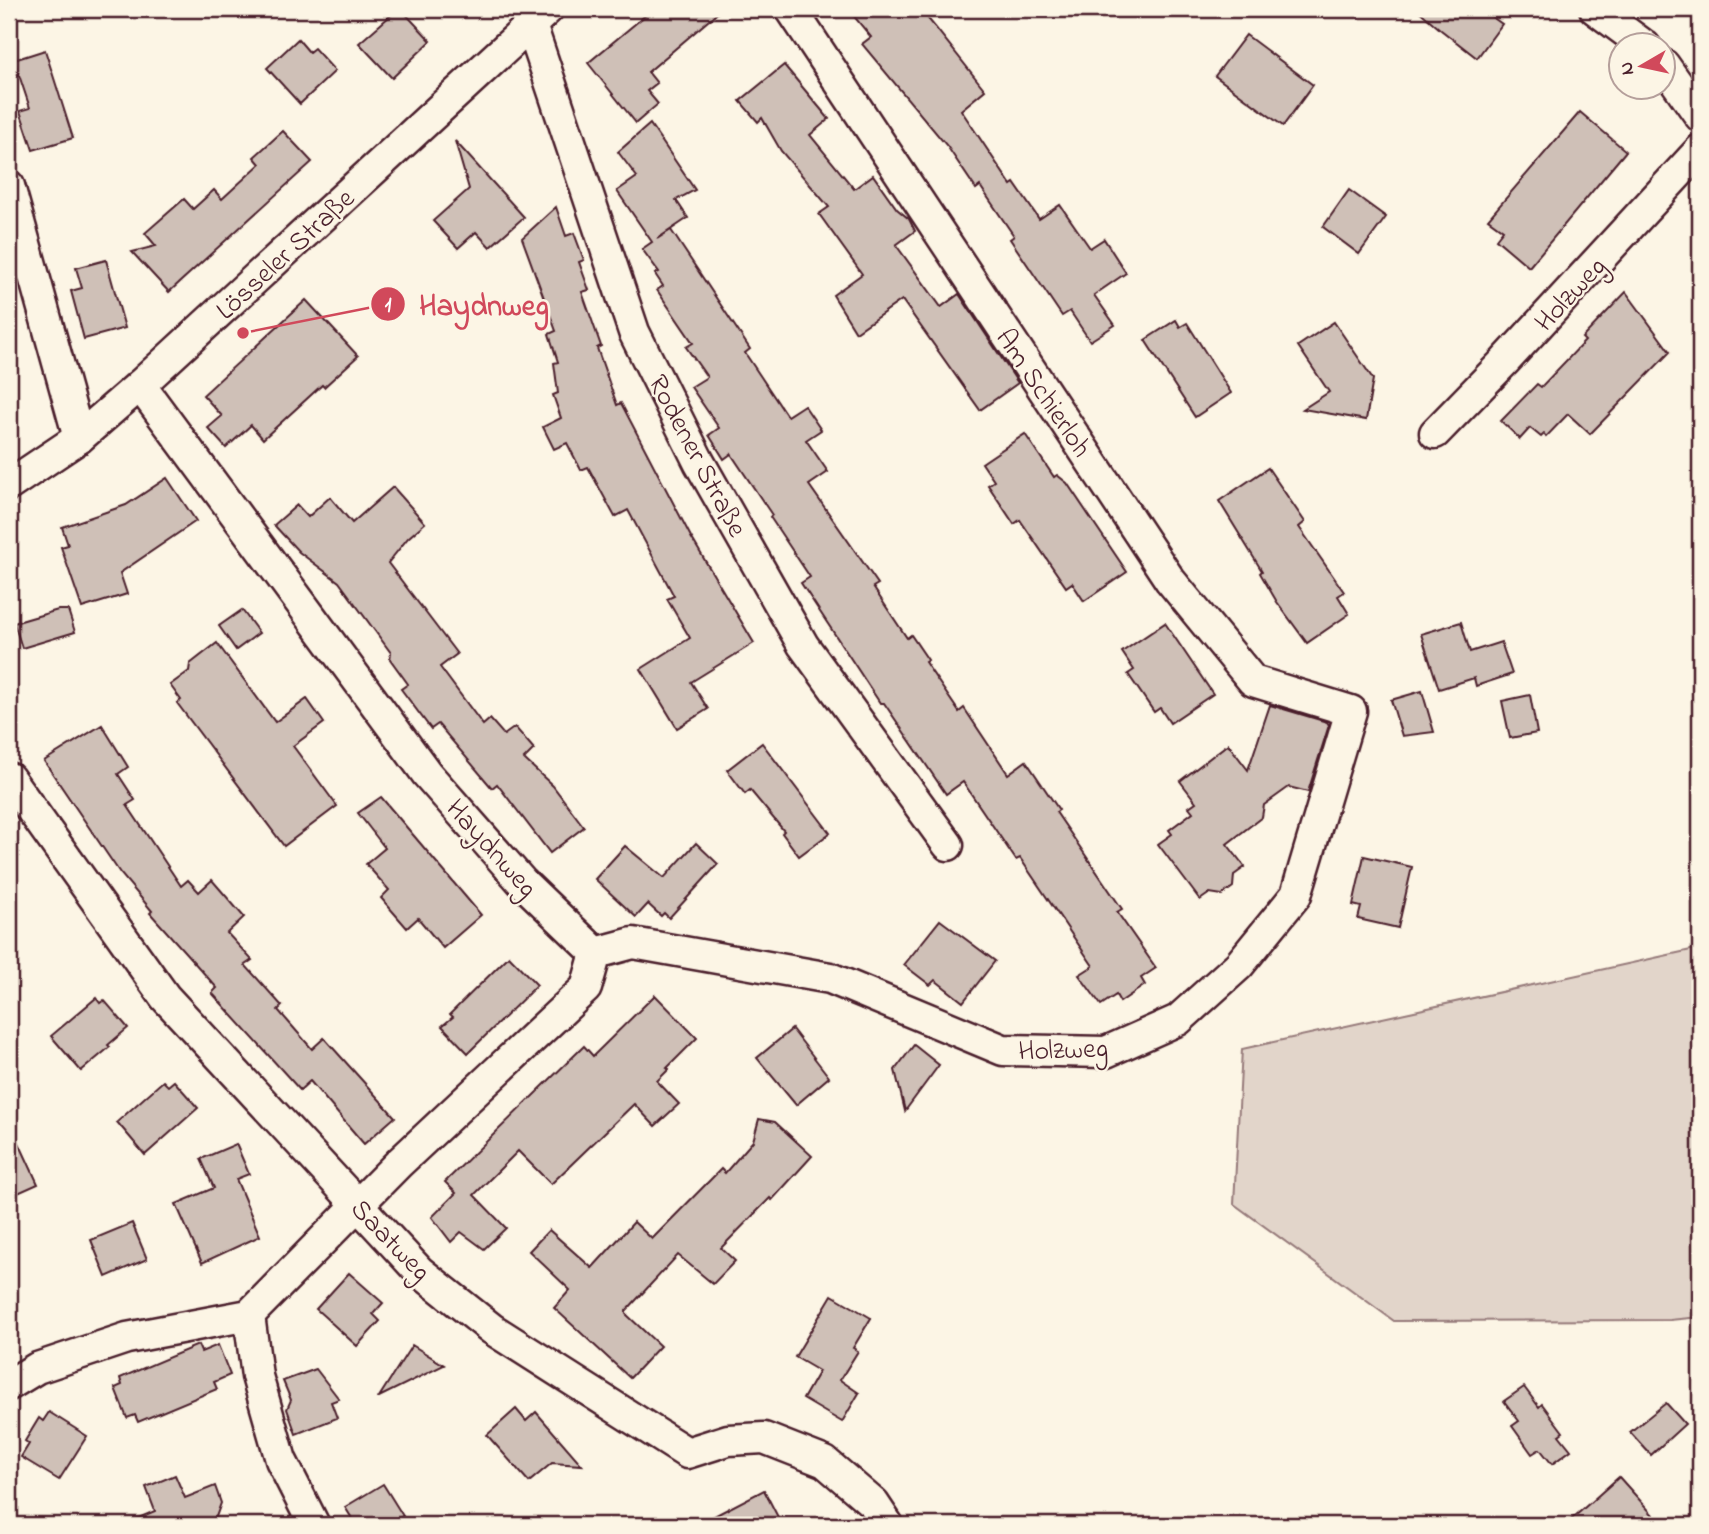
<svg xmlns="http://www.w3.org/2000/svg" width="1709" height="1534" font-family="'Indie Flower',sans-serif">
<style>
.green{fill:#e2d5ca;stroke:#967a7a;stroke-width:2}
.building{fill:#cfc0b7;stroke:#4a1f2b;stroke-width:2}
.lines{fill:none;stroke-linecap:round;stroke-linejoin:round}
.minor-casing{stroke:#4a1f2b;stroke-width:35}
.minor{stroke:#fcf5e5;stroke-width:30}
.labels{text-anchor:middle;stroke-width:5;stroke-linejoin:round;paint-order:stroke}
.street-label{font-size:28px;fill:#4a1f2b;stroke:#fcf5e5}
.leader{fill:none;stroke:#d1495b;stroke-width:2.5}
.callout-dot{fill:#d1495b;stroke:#fcf5e5;stroke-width:2.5}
.mark-label{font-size:21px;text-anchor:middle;font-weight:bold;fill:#fff}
.callout-label{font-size:30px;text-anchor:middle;font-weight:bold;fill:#d1495b;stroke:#fcf5e5;stroke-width:5;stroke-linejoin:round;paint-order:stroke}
</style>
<rect width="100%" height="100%" fill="#fcf5e5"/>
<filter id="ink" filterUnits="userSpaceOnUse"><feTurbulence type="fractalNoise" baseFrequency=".0143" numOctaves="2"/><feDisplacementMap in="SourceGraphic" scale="14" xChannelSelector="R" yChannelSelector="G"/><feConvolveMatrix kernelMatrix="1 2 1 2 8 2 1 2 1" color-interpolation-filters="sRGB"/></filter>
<g filter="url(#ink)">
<polygon class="green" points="1700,948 1700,1317 1670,1320 1394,1321 1234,1204 1242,1049"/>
<g class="building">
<polygon points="398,9 401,9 431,41 392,78 359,43"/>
<polygon points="653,9 722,9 648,72 657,83 647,91 658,104 636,123 588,63"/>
<polygon points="848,9 920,9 935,27 985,90 961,110 1011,185 1014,183 1039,219 1060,205 1090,248 1104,239 1126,273 1094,295 1115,325 1090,341 1070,311 1062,316 1010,239 1014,236 980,186 976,189 947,146 862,44 871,37"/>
<polygon points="1417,9 1481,9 1502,24 1477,58 1441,30"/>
<polygon points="1246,35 1313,85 1283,126 1215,76"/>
<polygon points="298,39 309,52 314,48 335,71 300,104 267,68"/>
<polygon points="45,50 73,138 33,150 20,111 30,108 14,60"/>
<polygon points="784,65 829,119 810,135 854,189 873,175 897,209 909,219 915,231 896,245 941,307 959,294 1018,383 980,410 902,300 856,332 833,295 862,274 819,214 829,207 781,151 762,118 758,122 740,101"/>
<polygon points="1580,112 1626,151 1529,267 1496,239 1503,230 1488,219"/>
<polygon points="650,124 695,190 676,200 688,218 657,239 671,230 750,349 745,353 787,416 804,405 821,430 806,440 828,472 809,485 878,584 873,587 907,638 911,635 928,660 925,662 959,712 964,708 1008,774 1026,761 1059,810 1056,812 1122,909 1117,912 1156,968 1141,978 1145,985 1120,1002 1116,995 1101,1005 1079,975 1093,966 1020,858 1016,860 963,782 946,794 884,703 880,703 801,583 810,577 770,517 772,515 731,454 724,459 709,435 719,428 691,387 707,377 686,347 693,343 657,290 663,286 655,274 659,272 642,249 652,242 617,191 637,177 618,152"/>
<polygon points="283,131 312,162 169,292 132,252 156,246 145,233 184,199 193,209 214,190 222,199 260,164 254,157"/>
<polygon points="455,141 524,217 490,247 476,232 458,248 433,221 469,189"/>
<polygon points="1349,190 1386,217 1359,254 1323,227"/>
<polygon points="556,207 566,236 574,233 584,260 579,262 589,290 582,292 601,346 597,348 617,405 621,403 691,537 754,643 691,682 708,709 677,728 641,669 690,638 667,599 674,596 628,510 615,517 588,467 581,470 567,443 554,449 543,427 561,418 553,395 558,393 554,363 558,362 549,334 556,331 522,238"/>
<polygon points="106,260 125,328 84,339 71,291 82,288 76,268"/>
<polygon points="1626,292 1670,352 1590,434 1568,414 1546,437 1544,434 1541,437 1530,428 1520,439 1501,421 1537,384 1541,387 1585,341 1582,338"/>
<polygon points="306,300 358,356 324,387 322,385 263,439 251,425 226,448 208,428 222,416 203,395"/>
<polygon points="1176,320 1180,327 1187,323 1231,393 1195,417 1145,340"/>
<polygon points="1334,322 1373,379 1366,420 1303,409 1329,392 1298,346"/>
<polygon points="1025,434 1054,477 1057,475 1067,483 1127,572 1084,601 1072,583 1066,587 1020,520 1014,524 988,485 994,481 982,463"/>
<polygon points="1268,468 1305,522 1299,527 1344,592 1338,596 1349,614 1307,643 1277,602 1260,573 1262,571 1219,501"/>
<polygon points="167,478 196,521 120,573 127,594 82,608 61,547 68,545 62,527 126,505"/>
<polygon points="393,487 425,523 408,538 388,563 457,654 440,667 483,725 490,719 504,735 515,727 534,749 524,759 553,786 584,827 550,853 497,784 492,788 438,724 431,729 401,689 408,684 390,659 391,653 339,582 299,552 274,525 297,505 308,517 330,497 352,523"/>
<polygon points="58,610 68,610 75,632 22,648 14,623"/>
<polygon points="242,610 259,633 236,650 219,626"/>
<polygon points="1461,622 1470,652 1501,642 1512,674 1476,686 1474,678 1439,689 1421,634"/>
<polygon points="1165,623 1213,694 1170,723 1160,708 1154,712 1128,674 1134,670 1122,652"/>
<polygon points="217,643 275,722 307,699 324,723 293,746 337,806 284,846 177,703 181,700 170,685 189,671 190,664"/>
<polygon points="1422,691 1434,732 1402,736 1391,700"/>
<polygon points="1530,695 1537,733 1510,738 1502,701"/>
<polygon points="1270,705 1327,722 1329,725 1308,792 1289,787 1264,805 1262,817 1227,844 1245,867 1234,875 1233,887 1222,895 1210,893 1200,900 1158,844 1172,834 1169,830 1193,812 1189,807 1196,802 1180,781 1228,744 1248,770"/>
<polygon points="102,725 128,767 118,774 135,800 127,805 181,886 188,880 199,892 212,880 244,917 227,933 252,960 245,965 282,1006 278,1010 312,1049 324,1038 395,1117 364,1144 310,1081 300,1090 212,993 217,988 150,913 152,911 120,873 44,761"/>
<polygon points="762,743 830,833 799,856 782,833 784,831 750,790 745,794 727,770"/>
<polygon points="381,797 481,915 443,948 418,918 407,928 381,898 389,890 366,864 385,848 358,813"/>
<polygon points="696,843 718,864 669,918 664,913 661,916 648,904 636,917 595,879 625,846 664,878"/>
<polygon points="1364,856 1412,867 1398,928 1358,919 1361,907 1353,905"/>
<polygon points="940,920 995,961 963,1002 935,980 930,985 904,965"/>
<polygon points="509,956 537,985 468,1053 442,1026 453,1017 450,1014"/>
<polygon points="655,995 697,1038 667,1068 669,1069 657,1081 679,1104 655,1126 634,1104 551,1184 518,1151 474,1195 506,1228 484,1249 461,1232 451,1242 432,1217 456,1193 445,1182 584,1046 593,1056"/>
<polygon points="96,998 100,1003 104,1000 128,1028 108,1045 110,1047 81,1071 51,1036"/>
<polygon points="792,1029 829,1077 796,1105 757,1058"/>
<polygon points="914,1045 939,1065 905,1111 895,1070"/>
<polygon points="163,1081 168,1086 174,1081 198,1108 145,1155 117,1122"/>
<polygon points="759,1119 775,1122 812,1156 772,1200 770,1198 721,1248 735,1261 713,1284 678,1255 626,1311 626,1314 660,1346 630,1378 554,1308 570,1290 529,1251 549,1230 592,1268 634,1222 652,1239 721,1169 725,1173 753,1141"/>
<polygon points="9,1121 38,1184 9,1197"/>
<polygon points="236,1144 249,1174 236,1179 260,1236 202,1263 176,1204 214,1188 201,1159"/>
<polygon points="132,1223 147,1259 106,1277 91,1240"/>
<polygon points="349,1273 383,1303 373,1314 380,1321 357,1346 316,1309"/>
<polygon points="832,1295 871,1318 853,1348 858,1351 840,1380 859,1393 842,1422 803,1399 819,1371 795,1357"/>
<polygon points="198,1345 201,1352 218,1345 230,1375 214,1382 217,1389 138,1422 135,1415 127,1418 115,1388 122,1385 120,1378"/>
<polygon points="412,1345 444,1365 379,1397"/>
<polygon points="316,1369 339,1399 331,1402 337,1418 296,1434 287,1409 291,1400 283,1381"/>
<polygon points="1524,1387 1539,1407 1542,1404 1563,1432 1559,1435 1571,1450 1552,1464 1540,1449 1532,1454 1512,1426 1519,1421 1504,1401"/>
<polygon points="1666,1403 1685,1424 1651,1455 1630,1432"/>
<polygon points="516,1409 526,1421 536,1412 582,1465 552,1463 529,1482 487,1435"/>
<polygon points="49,1412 87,1436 59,1480 21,1457 29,1444 25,1441 39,1418 43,1421"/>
<polygon points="175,1475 185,1498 215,1486 221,1503 213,1525 122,1525 155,1511 146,1487"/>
<polygon points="1619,1477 1662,1525 1565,1525"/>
<polygon points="383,1484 403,1516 386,1525 356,1525 345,1507"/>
<polygon points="764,1490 782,1525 697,1525"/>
</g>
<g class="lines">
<g class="minor-casing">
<g id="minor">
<polyline points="1595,9 1645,46"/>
<polyline points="531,25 634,332 699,462 803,645 948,845"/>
<polyline points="1664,65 1700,116"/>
<polyline points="9,186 79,438"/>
<polyline points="1435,433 1505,361 1700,150"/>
<polyline points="9,485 79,438 140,385 548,9"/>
<polyline points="9,778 165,997 419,1271 492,1329 687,1453 728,1440 764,1438 825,1462 874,1504 888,1525"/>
<polyline points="596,953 633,943 830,978 1003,1050 1106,1052 1178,1020 1239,965 1296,895 1351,711 1253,681 1170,580 791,9"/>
<polyline points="249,1315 257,1376 281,1460 314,1525"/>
<polyline points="9,1385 37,1368 127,1338 249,1315 399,1163 586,988 596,953 523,883 427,774 140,385"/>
</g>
</g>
<use href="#minor" class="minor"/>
</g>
</g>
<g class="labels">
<g class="street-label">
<text transform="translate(284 253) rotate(-43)" y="10">Lösseler Straße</text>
<text transform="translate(1569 293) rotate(-47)" y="10">Holzweg</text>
<text transform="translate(1045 392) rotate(56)" y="10">Am Schierloh</text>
<text transform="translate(699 455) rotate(62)" y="10">Rodener Straße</text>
<text transform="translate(493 847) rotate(48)" y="10">Haydnweg</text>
<text transform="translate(1063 1048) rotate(-2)" y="10">Holzweg</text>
<text transform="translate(392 1239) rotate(46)" y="10">Saatweg</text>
</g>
</g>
<path class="leader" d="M243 333L388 304"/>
<g class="callout-dot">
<circle cx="243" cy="333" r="7"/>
<circle cx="388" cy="304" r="18"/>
</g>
<g class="mark-label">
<text x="388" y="311">1</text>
</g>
<g class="callout-label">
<text x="484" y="315">Haydnweg</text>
</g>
<rect width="1709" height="1534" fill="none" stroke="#fcf5e5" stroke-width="35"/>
<rect x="18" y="18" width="1674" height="1499" fill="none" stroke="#4a1f2b" stroke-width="2.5" filter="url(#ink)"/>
<g transform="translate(1642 66) rotate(261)"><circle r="33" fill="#fcf5e5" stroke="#b59f9b" stroke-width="2"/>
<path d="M0-5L12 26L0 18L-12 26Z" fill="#d1495b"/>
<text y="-10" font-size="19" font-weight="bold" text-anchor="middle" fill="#4a1f2b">N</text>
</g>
</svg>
